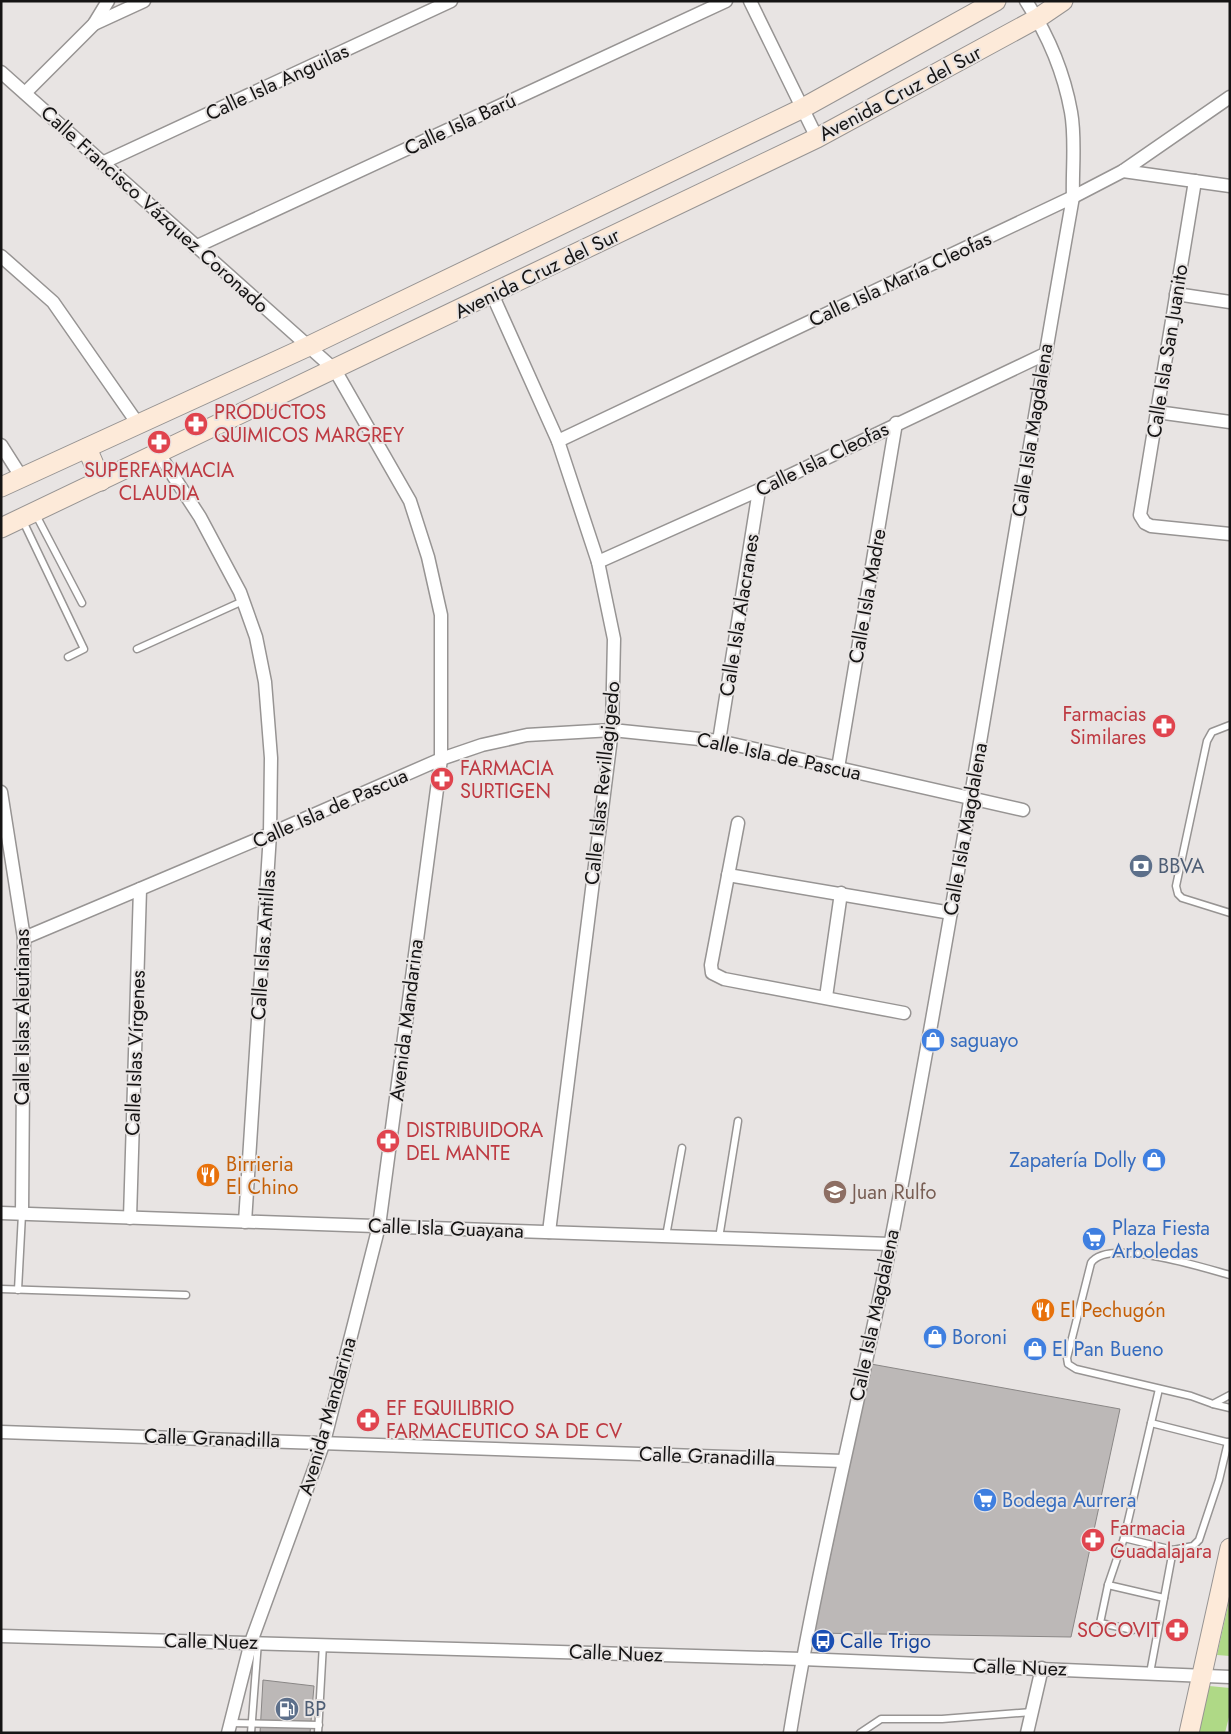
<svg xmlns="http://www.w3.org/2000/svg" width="1231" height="1734" font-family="Jost,sans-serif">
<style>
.green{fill:#afd986}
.building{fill:#bcb8b7;stroke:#8a8786}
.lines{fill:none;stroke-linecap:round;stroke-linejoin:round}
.lane-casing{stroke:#979493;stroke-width:9}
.street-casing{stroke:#979493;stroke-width:15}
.secondary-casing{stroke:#979493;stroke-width:21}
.lane{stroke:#fff;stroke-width:6}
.street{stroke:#fff;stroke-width:12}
.secondary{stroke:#fdead9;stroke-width:19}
.labels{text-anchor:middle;stroke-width:4;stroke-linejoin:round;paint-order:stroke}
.street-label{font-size:20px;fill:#151414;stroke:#e8e4e3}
.health-label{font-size:20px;fill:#be3a42;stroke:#e8e4e3;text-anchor:start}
.service-label{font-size:20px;fill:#4e5e75;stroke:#e8e4e3;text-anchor:start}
.shop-label{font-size:20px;fill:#366cbe;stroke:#e8e4e3;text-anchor:start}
.food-label{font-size:20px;fill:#c56008;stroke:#e8e4e3;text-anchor:start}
.education-label{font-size:20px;fill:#785e54;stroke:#e8e4e3;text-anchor:start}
.transit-label{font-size:20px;fill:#164399;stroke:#e8e4e3;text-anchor:start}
</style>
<rect width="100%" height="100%" fill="#e8e4e3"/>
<g class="green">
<polygon points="1230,1597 1230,1656 1217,1655"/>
<polygon points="1209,1686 1230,1688 1230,1713 1225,1733 1198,1733"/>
</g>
<g class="building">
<polygon points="871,1364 1120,1409 1071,1637 814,1633"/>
<polygon points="263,1680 314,1686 310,1733 260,1733"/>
</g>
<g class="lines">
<g class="lane-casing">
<g id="lane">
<polyline points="35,513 82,603"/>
<polyline points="22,519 84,649 68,657"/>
<polyline points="137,649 243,601"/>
<polyline points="1230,725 1212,732 1207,741 1176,886 1178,894 1182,898 1230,913"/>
<polyline points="666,1236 682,1148"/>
<polyline points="719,1238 738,1121"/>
<path d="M1230 1275C1204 1268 1108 1237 1091 1263L1067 1358 1068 1364 1076 1369 1191 1396 1213 1404 1230 1395"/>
<polyline points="1,1289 186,1295"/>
<polyline points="18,1290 22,1214"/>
<polyline points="1213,1404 1230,1408"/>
<polyline points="1151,1423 1230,1443"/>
<polyline points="1124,1538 1173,1550"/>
<polyline points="1108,1585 1164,1598"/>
<polyline points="1133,1630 1100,1623 1108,1585 1124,1538 1159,1389"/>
<polyline points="1150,1673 1173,1550 1193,1546 1199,1540 1219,1480 1228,1442"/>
<polyline points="230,1723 319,1725"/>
<polyline points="251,1733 258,1642"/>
<polyline points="318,1733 323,1644"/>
<polyline points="860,1733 881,1719 942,1719 1032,1712"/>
</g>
</g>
<g class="street-casing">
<g id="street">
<polyline points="750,1 817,138"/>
<polyline points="94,24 144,1"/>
<polyline points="1,72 335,370 410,501 428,557 441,615 441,759 379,1226 324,1442 251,1642 228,1733"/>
<polyline points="25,93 94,24 108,1"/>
<polyline points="102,163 451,1"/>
<polyline points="1123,171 1230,186"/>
<polyline points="1195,181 1140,515 1145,523 1151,526 1230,534"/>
<polyline points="195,247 726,1"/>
<polyline points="1,256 53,302 138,424"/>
<polyline points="492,294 558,441 598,562 614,639 612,730 549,1232"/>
<polyline points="1176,294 1230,302"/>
<polyline points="1157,412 1230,422"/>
<polyline points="558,441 1073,197 1123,171 1230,97"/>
<polyline points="1,445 22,478"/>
<polyline points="159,454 200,517 240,592 256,637 265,682 271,758 270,834 245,1222"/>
<polyline points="598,562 759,490 1045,354"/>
<polyline points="719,741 759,490"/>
<polyline points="838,768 896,423"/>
<polyline points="1,792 24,938 22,1214"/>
<polyline points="738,823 711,965 712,973 724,979 904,1013"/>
<polyline points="728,875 951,913"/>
<polyline points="24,938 270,834 441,759 482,745 527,735 612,730 719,741 1023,810"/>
<polyline points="826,997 841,893"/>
<polyline points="1,1213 890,1244"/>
<polyline points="130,1218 140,889"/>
<polyline points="1,1432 843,1461"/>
<polyline points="1,1636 802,1659 1230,1677"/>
<path d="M790 1733C817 1567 859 1405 891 1241 958 894 1011 545 1073 197 1072 170 1076 139 1071 112 1064 73 1048 35 1026 1"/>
<polyline points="1027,1733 1042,1668"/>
</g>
</g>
<g class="secondary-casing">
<g id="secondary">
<polyline points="87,448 101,481"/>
<polyline points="1,487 309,346 801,109 996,1"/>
<polyline points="1,528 817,138 1038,18 1063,1"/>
<polyline points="1189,1733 1230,1548"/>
</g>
</g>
<use href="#lane" class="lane"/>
<use href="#street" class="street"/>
<use href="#secondary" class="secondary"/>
</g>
<defs>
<g id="pharmacy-disc" transform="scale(1.25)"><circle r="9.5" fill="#e0444e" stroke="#e8e4e3"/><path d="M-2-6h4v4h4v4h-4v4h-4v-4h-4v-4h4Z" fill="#fff"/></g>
<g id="bank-disc" transform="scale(1.25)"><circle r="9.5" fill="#5c6f8a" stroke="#e8e4e3"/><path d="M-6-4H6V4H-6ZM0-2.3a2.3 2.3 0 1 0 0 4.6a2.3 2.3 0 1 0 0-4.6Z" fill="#fff"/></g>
<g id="shop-disc" transform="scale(1.25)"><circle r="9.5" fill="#3f7fe0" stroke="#e8e4e3"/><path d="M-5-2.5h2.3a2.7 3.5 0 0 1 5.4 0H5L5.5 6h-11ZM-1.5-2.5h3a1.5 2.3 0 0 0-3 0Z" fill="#fff"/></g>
<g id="restaurant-disc" transform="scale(1.25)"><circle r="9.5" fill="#e8710a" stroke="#e8e4e3"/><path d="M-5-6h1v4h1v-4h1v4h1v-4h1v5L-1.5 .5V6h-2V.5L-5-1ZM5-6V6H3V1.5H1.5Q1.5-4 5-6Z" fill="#fff"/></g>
<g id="school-disc" transform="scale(1.25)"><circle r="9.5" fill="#8d6e63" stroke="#e8e4e3"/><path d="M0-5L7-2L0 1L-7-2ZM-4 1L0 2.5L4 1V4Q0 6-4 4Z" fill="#fff"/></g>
<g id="supermarket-disc" transform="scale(1.25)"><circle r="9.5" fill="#3f7fe0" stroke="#e8e4e3"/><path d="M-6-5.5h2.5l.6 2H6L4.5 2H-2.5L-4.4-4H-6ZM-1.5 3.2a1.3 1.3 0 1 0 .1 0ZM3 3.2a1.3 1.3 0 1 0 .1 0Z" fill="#fff"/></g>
<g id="bus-disc" transform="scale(1.25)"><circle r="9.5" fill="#1a4fb4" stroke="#e8e4e3"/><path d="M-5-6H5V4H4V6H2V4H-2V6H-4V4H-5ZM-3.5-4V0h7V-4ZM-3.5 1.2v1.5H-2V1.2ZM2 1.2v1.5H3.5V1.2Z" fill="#fff"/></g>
<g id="fuel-disc" transform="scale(1.25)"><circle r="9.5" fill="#5c6f8a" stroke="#e8e4e3"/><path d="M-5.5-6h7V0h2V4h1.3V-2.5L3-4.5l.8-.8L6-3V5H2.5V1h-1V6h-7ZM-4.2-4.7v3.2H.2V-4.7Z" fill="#fff"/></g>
</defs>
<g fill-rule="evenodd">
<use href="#pharmacy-disc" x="196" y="424"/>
<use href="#pharmacy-disc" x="159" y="442"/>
<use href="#pharmacy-disc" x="1164" y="726"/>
<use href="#pharmacy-disc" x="442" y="779"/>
<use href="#bank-disc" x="1141" y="866"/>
<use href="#shop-disc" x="933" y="1040"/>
<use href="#pharmacy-disc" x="388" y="1141"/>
<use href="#shop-disc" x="1154" y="1160"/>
<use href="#restaurant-disc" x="208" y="1175"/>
<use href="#school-disc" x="835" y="1192"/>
<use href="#supermarket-disc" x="1094" y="1239"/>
<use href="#restaurant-disc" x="1043" y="1310"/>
<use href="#shop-disc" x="935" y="1337"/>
<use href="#shop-disc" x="1035" y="1349"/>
<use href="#pharmacy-disc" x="368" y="1420"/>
<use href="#supermarket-disc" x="985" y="1500"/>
<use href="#pharmacy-disc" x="1093" y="1540"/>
<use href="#pharmacy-disc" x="1177" y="1630"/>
<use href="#bus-disc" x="823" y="1641"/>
<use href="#fuel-disc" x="287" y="1709"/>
</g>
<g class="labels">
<g class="street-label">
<text transform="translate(277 82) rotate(-25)" y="7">Calle Isla Anguilas</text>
<text transform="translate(900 93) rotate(-28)" y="7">Avenida Cruz del Sur</text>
<text transform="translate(460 124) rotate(-25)" y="7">Calle Isla Barú</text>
<text transform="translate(155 209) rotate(42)" y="7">Calle Francisco Vázquez Coronado</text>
<text transform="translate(537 273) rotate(-26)" y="7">Avenida Cruz del Sur</text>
<text transform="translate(900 279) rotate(-25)" y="7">Calle Isla María Cleofas</text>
<text transform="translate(1167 351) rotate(-81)" y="7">Calle Isla San Juanito</text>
<text transform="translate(1032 430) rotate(-81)" y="7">Calle Isla Magdalena</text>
<text transform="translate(822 459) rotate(-26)" y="7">Calle Isla Cleofas</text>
<text transform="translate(867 596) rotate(-80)" y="7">Calle Isla Madre</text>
<text transform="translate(739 615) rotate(-81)" y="7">Calle Isla Alacranes</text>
<text transform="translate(779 756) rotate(12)" y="7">Calle Isla de Pascua</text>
<text transform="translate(602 783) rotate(-84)" y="7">Calle Islas Revillagigedo</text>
<text transform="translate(330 808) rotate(-24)" y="7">Calle Isla de Pascua</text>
<text transform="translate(965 829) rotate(-80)" y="7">Calle Isla Magdalena</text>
<text transform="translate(263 945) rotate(-86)" y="7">Calle Islas Antillas</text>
<text transform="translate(22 1017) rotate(-90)" y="7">Calle Islas Aleutianas</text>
<text transform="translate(406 1020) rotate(-83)" y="7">Avenida Mandarina</text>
<text transform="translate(135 1053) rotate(-88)" y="7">Calle Islas Vírgenes</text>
<text transform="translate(446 1228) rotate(2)" y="7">Calle Isla Guayana</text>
<text transform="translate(874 1315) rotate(-78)" y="7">Calle Isla Magdalena</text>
<text transform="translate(327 1416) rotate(-74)" y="7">Avenida Mandarina</text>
<text transform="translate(212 1438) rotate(2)" y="7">Calle Granadilla</text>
<text transform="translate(707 1456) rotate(2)" y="7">Calle Granadilla</text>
<text transform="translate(211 1641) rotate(1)" y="7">Calle Nuez</text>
<text transform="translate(616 1653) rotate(2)" y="7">Calle Nuez</text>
<text transform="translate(1020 1667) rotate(2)" y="7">Calle Nuez</text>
</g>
<g class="health-label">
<text x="214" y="419">PRODUCTOS<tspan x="214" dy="23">QUIMICOS MARGREY</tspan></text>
<text x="159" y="477" text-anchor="middle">SUPERFARMACIA<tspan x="159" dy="23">CLAUDIA</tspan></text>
<text x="1146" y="721" text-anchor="end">Farmacias<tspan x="1146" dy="23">Similares</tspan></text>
<text x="460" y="775">FARMACIA<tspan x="460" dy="23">SURTIGEN</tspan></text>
<text x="406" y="1137">DISTRIBUIDORA<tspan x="406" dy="23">DEL MANTE</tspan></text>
<text x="386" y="1415">EF EQUILIBRIO<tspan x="386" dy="23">FARMACEUTICO SA DE CV</tspan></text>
<text x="1110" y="1535">Farmacia<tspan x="1110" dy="23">Guadalajara</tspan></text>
<text x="1160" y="1637" text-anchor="end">SOCOVIT</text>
</g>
<g class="service-label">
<text x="1158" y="873">BBVA</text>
<text x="304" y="1716">BP</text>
</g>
<g class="shop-label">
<text x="950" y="1047">saguayo</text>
<text x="1136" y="1167" text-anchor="end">Zapatería Dolly</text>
<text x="1112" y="1235">Plaza Fiesta<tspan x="1112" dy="23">Arboledas</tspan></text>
<text x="952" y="1344">Boroni</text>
<text x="1052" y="1356">El Pan Bueno</text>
<text x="1002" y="1507">Bodega Aurrera</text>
</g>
<g class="food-label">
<text x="226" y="1171">Birrieria<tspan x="226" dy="23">El Chino</tspan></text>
<text x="1060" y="1317">El Pechugón</text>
</g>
<g class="education-label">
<text x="852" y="1199">Juan Rulfo</text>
</g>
<g class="transit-label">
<text x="840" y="1648">Calle Trigo</text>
</g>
</g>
<rect width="1231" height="1734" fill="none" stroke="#151414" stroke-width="5"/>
</svg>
